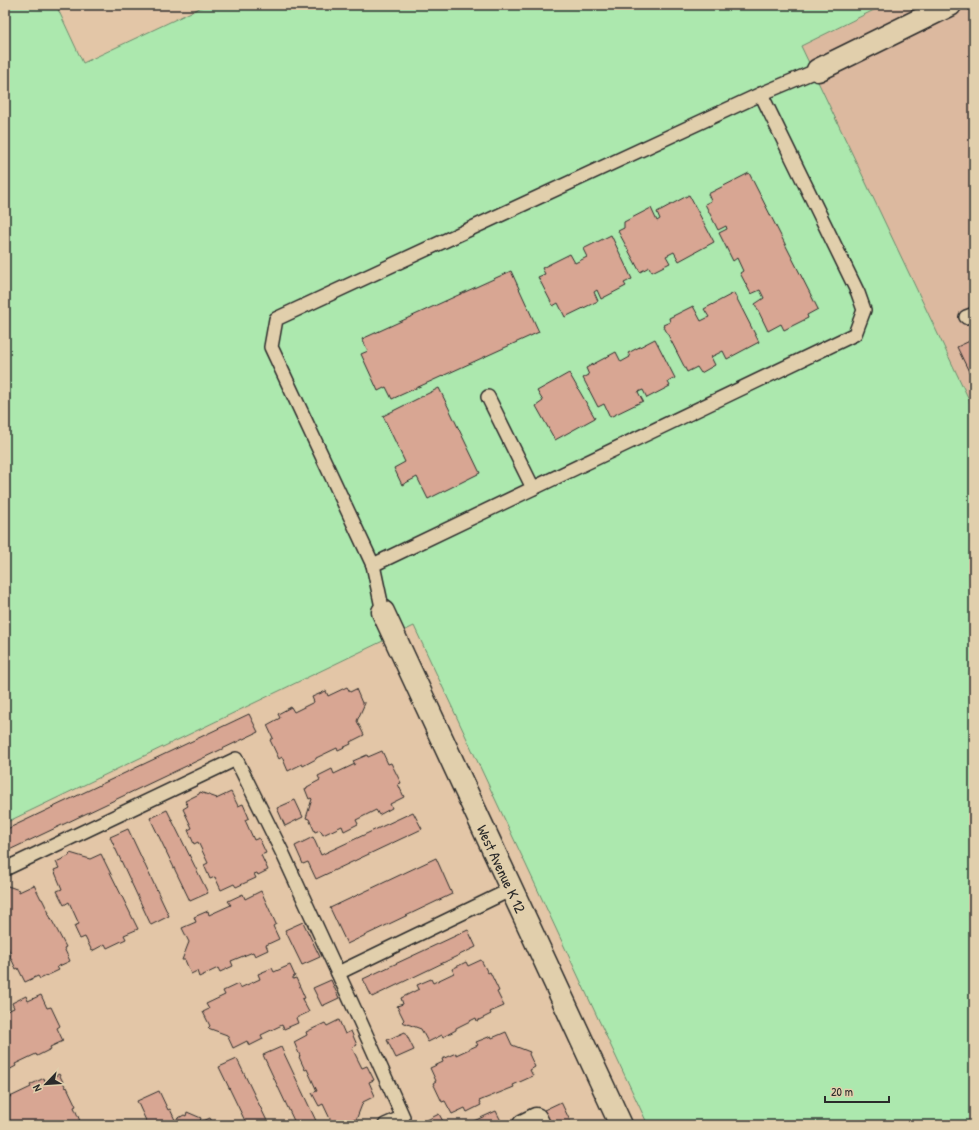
<svg xmlns="http://www.w3.org/2000/svg" width="979" height="1130" font-family="'Patrick Hand',sans-serif">
<style>
.built{fill:#dcb99f}
.green{fill:#ace8ae;stroke:#6c8a6c}
.building{fill:#d8a693;stroke:#2b2b2b}
.lines{fill:none;stroke-linecap:round;stroke-linejoin:round}
.lane-casing{stroke:#2b2b2b;stroke-width:16}
.street-casing{stroke:#2b2b2b;stroke-width:25}
.lane{stroke:#e1cfac;stroke-width:13}
.street{stroke:#e1cfac;stroke-width:22}
.labels{text-anchor:middle;stroke-width:4;stroke-linejoin:round;paint-order:stroke}
.street-label{font-size:15px;fill:#2b2b2b;stroke:#e1cfac}
</style>
<rect width="100%" height="100%" fill="#e3c6a7"/>
<filter id="ink" filterUnits="userSpaceOnUse"><feTurbulence type="fractalNoise" baseFrequency=".025" numOctaves="2"/><feDisplacementMap in="SourceGraphic" scale="8" xChannelSelector="R" yChannelSelector="G"/><feConvolveMatrix kernelMatrix="1 2 1 2 8 2 1 2 1" color-interpolation-filters="sRGB"/></filter>
<g filter="url(#ink)">
<polygon class="built" points="884,5 974,5 974,410 800,46"/>
<polygon class="green" points="5,5 56,5 83,63 206,5 884,5 801,46 974,410 974,1125 648,1125 414,626 5,823"/>
<g class="building">
<polygon points="749,173 818,309 807,315 808,318 784,330 781,324 768,331 755,304 764,298 760,290 751,294 740,273 743,271 737,258 733,261 719,233 727,229 726,226 718,230 705,204 711,201 708,194"/>
<polygon points="689,195 714,242 679,261 674,252 666,256 670,263 652,272 649,267 640,272 618,231 624,228 624,222 651,208 657,221 660,219 657,212"/>
<polygon points="611,235 632,279 624,283 626,286 601,299 597,290 594,292 598,301 565,317 558,303 553,306 538,277 545,274 542,268 570,254 575,263 587,257 583,249"/>
<polygon points="511,271 539,332 392,399 386,387 378,391 361,354 368,351 362,339"/>
<polygon points="734,293 759,342 727,359 723,351 711,357 715,365 701,373 697,367 687,372 663,325 670,322 669,318 693,306 701,321 709,317 704,309"/>
<polygon points="655,339 675,378 668,382 670,386 647,398 643,390 638,392 643,401 610,417 604,404 598,407 583,378 589,375 586,368 616,352 621,362 630,357 628,353"/>
<polygon points="974,339 974,382 957,347"/>
<polygon points="569,373 595,418 555,440 536,406 543,401 537,391"/>
<polygon points="439,388 480,473 428,499 417,477 402,485 394,468 405,462 383,416"/>
<polygon points="347,687 350,692 356,689 362,703 365,703 357,721 364,735 350,742 351,744 338,750 337,748 316,758 316,759 303,766 302,764 288,771 282,757 279,759 270,740 273,738 267,725 280,718 278,714 291,707 294,712 314,702 312,697 326,691 328,696"/>
<polygon points="249,714 258,732 5,852 5,830"/>
<polygon points="382,751 388,764 391,763 401,783 398,784 404,797 390,804 392,808 379,815 376,810 356,820 358,824 344,831 342,826 323,835 320,830 315,832 309,819 306,818 312,799 311,798 309,799 305,789 307,788 307,787 320,780 318,776 332,769 334,774 355,764 353,761 367,755 368,757"/>
<polygon points="200,792 217,798 216,799 231,792 238,806 243,804 249,818 245,820 254,840 259,838 266,853 261,855 268,870 258,875 257,873 254,874 256,878 236,887 234,884 221,890 215,877 210,879 204,865 208,863 198,842 194,844 188,830 192,828 183,809 188,806 185,801 199,794"/>
<polygon points="295,800 303,817 285,826 277,808"/>
<polygon points="167,810 208,893 190,901 150,818"/>
<polygon points="413,812 422,829 316,879 308,862 303,864 295,846 313,837 321,855"/>
<polygon points="128,829 169,916 151,925 110,837"/>
<polygon points="70,853 90,859 101,854 138,929 124,935 126,939 107,948 105,944 92,951 85,937 80,939 74,926 79,924 69,902 64,905 57,891 62,889 54,870 59,868 56,862 69,856"/>
<polygon points="436,858 452,894 347,944 330,908"/>
<polygon points="5,885 19,890 19,892 34,885 41,899 42,899 49,913 48,913 66,947 64,948 70,961 57,967 59,970 40,979 38,976 25,982 18,968 16,969 10,956 11,955 5,941"/>
<polygon points="261,891 276,924 273,926 279,939 266,945 268,950 255,956 253,952 231,961 233,966 220,972 218,968 199,977 197,971 191,974 185,960 182,960 189,942 182,928 196,922 194,917 208,911 209,915 231,905 228,901 243,894 245,899"/>
<polygon points="303,922 320,957 302,965 285,930"/>
<polygon points="468,930 476,947 372,997 363,979"/>
<polygon points="481,960 488,973 490,972 499,991 497,992 504,1006 490,1012 491,1014 477,1021 476,1018 456,1028 456,1030 443,1037 442,1035 428,1042 421,1029 402,1022 404,1020 397,1006 403,1004 401,998 419,989 417,985 431,979 433,983 454,973 452,969 466,962 468,966"/>
<polygon points="290,965 295,976 293,977 293,979 296,978 305,998 302,999 309,1012 296,1018 298,1023 284,1029 282,1025 261,1035 263,1039 249,1046 247,1041 233,1048 227,1035 208,1028 210,1026 203,1012 209,1009 206,1004 225,995 223,991 238,984 240,988 260,979 258,974 272,968 274,972"/>
<polygon points="331,980 339,998 322,1006 313,988"/>
<polygon points="41,995 47,1008 51,1007 60,1026 57,1028 63,1041 50,1047 51,1049 37,1056 36,1054 15,1064 16,1066 5,1072 5,1012 14,1008 12,1003 26,996 28,1001"/>
<polygon points="339,1020 345,1034 351,1031 357,1045 352,1048 362,1068 367,1066 374,1080 369,1082 375,1096 363,1102 356,1120 353,1119 342,1125 340,1125 337,1120 332,1123 323,1104 319,1106 312,1093 317,1091 307,1069 305,1070 299,1057 300,1056 294,1042 307,1035 306,1032 325,1023 327,1026"/>
<polygon points="405,1032 414,1050 396,1058 387,1040"/>
<polygon points="506,1032 512,1045 530,1052 529,1054 535,1067 530,1070 533,1076 513,1085 514,1087 479,1101 481,1105 467,1112 465,1108 452,1114 445,1101 442,1102 433,1083 436,1081 430,1068 443,1062 442,1059 456,1053 456,1055 478,1045 476,1042 491,1036 492,1038"/>
<polygon points="281,1047 318,1125 296,1125 263,1055"/>
<polygon points="237,1059 269,1125 247,1125 219,1067"/>
<polygon points="59,1074 66,1088 67,1087 76,1106 74,1107 80,1121 70,1125 5,1125 5,1096 9,1094 10,1097 31,1087 30,1085 44,1078 45,1081"/>
<polygon points="159,1091 168,1110 170,1109 175,1120 184,1115 186,1116 187,1112 201,1118 200,1121 201,1122 210,1118 214,1125 148,1125 137,1101"/>
<polygon points="561,1102 572,1125 551,1125 544,1110"/>
<polygon points="496,1111 503,1125 465,1125"/>
<polygon points="439,1114 445,1125 417,1125"/>
</g>
<g class="lines">
<g class="lane-casing">
<g id="lane">
<polyline points="966,317 974,314"/>
<polyline points="488,397 533,488"/>
<polyline points="373,565 855,334 864,310 858,293 761,94"/>
<polyline points="383,612 373,565 271,347 276,319 761,94 818,70"/>
<polyline points="5,869 236,759 283,854 360,1021 403,1117 385,1125"/>
<polyline points="338,973 510,890"/>
</g>
</g>
<g class="street-casing">
<g id="street">
<polyline points="818,70 950,5"/>
<polyline points="383,612 621,1125"/>
<polyline points="524,1125 536,1119 539,1125"/>
</g>
</g>
<use href="#lane" class="lane"/>
<use href="#street" class="street"/>
</g>
</g>
<g class="labels">
<g class="street-label">
<text transform="translate(501 869) rotate(65)" y="5">West Avenue K 12</text>
</g>
</g>
<rect width="979" height="1130" fill="none" stroke="#e1cfac" stroke-width="20"/>
<rect x="10" y="10" width="959" height="1110" fill="none" stroke="#2b2b2b" stroke-width="1.5" filter="url(#ink)"/>
<g transform="translate(46 1084) rotate(245)" stroke="#e1cfac" stroke-width="3" paint-order="stroke">
<path d="M0-3L7 15L0 10L-7 15Z" fill="#2b2b2b"/>
<text y="-6" font-size="11" font-weight="bold" text-anchor="middle" fill="#2b2b2b">N</text>
</g>
<path d="M825 1096v6h64v-6" fill="none" stroke="#2b2b2b" stroke-width="2"/>
<text x="831" y="1096" font-size="12" fill="#2b2b2b" stroke="#e1cfac" stroke-width="3" paint-order="stroke">20 m</text>
</svg>
